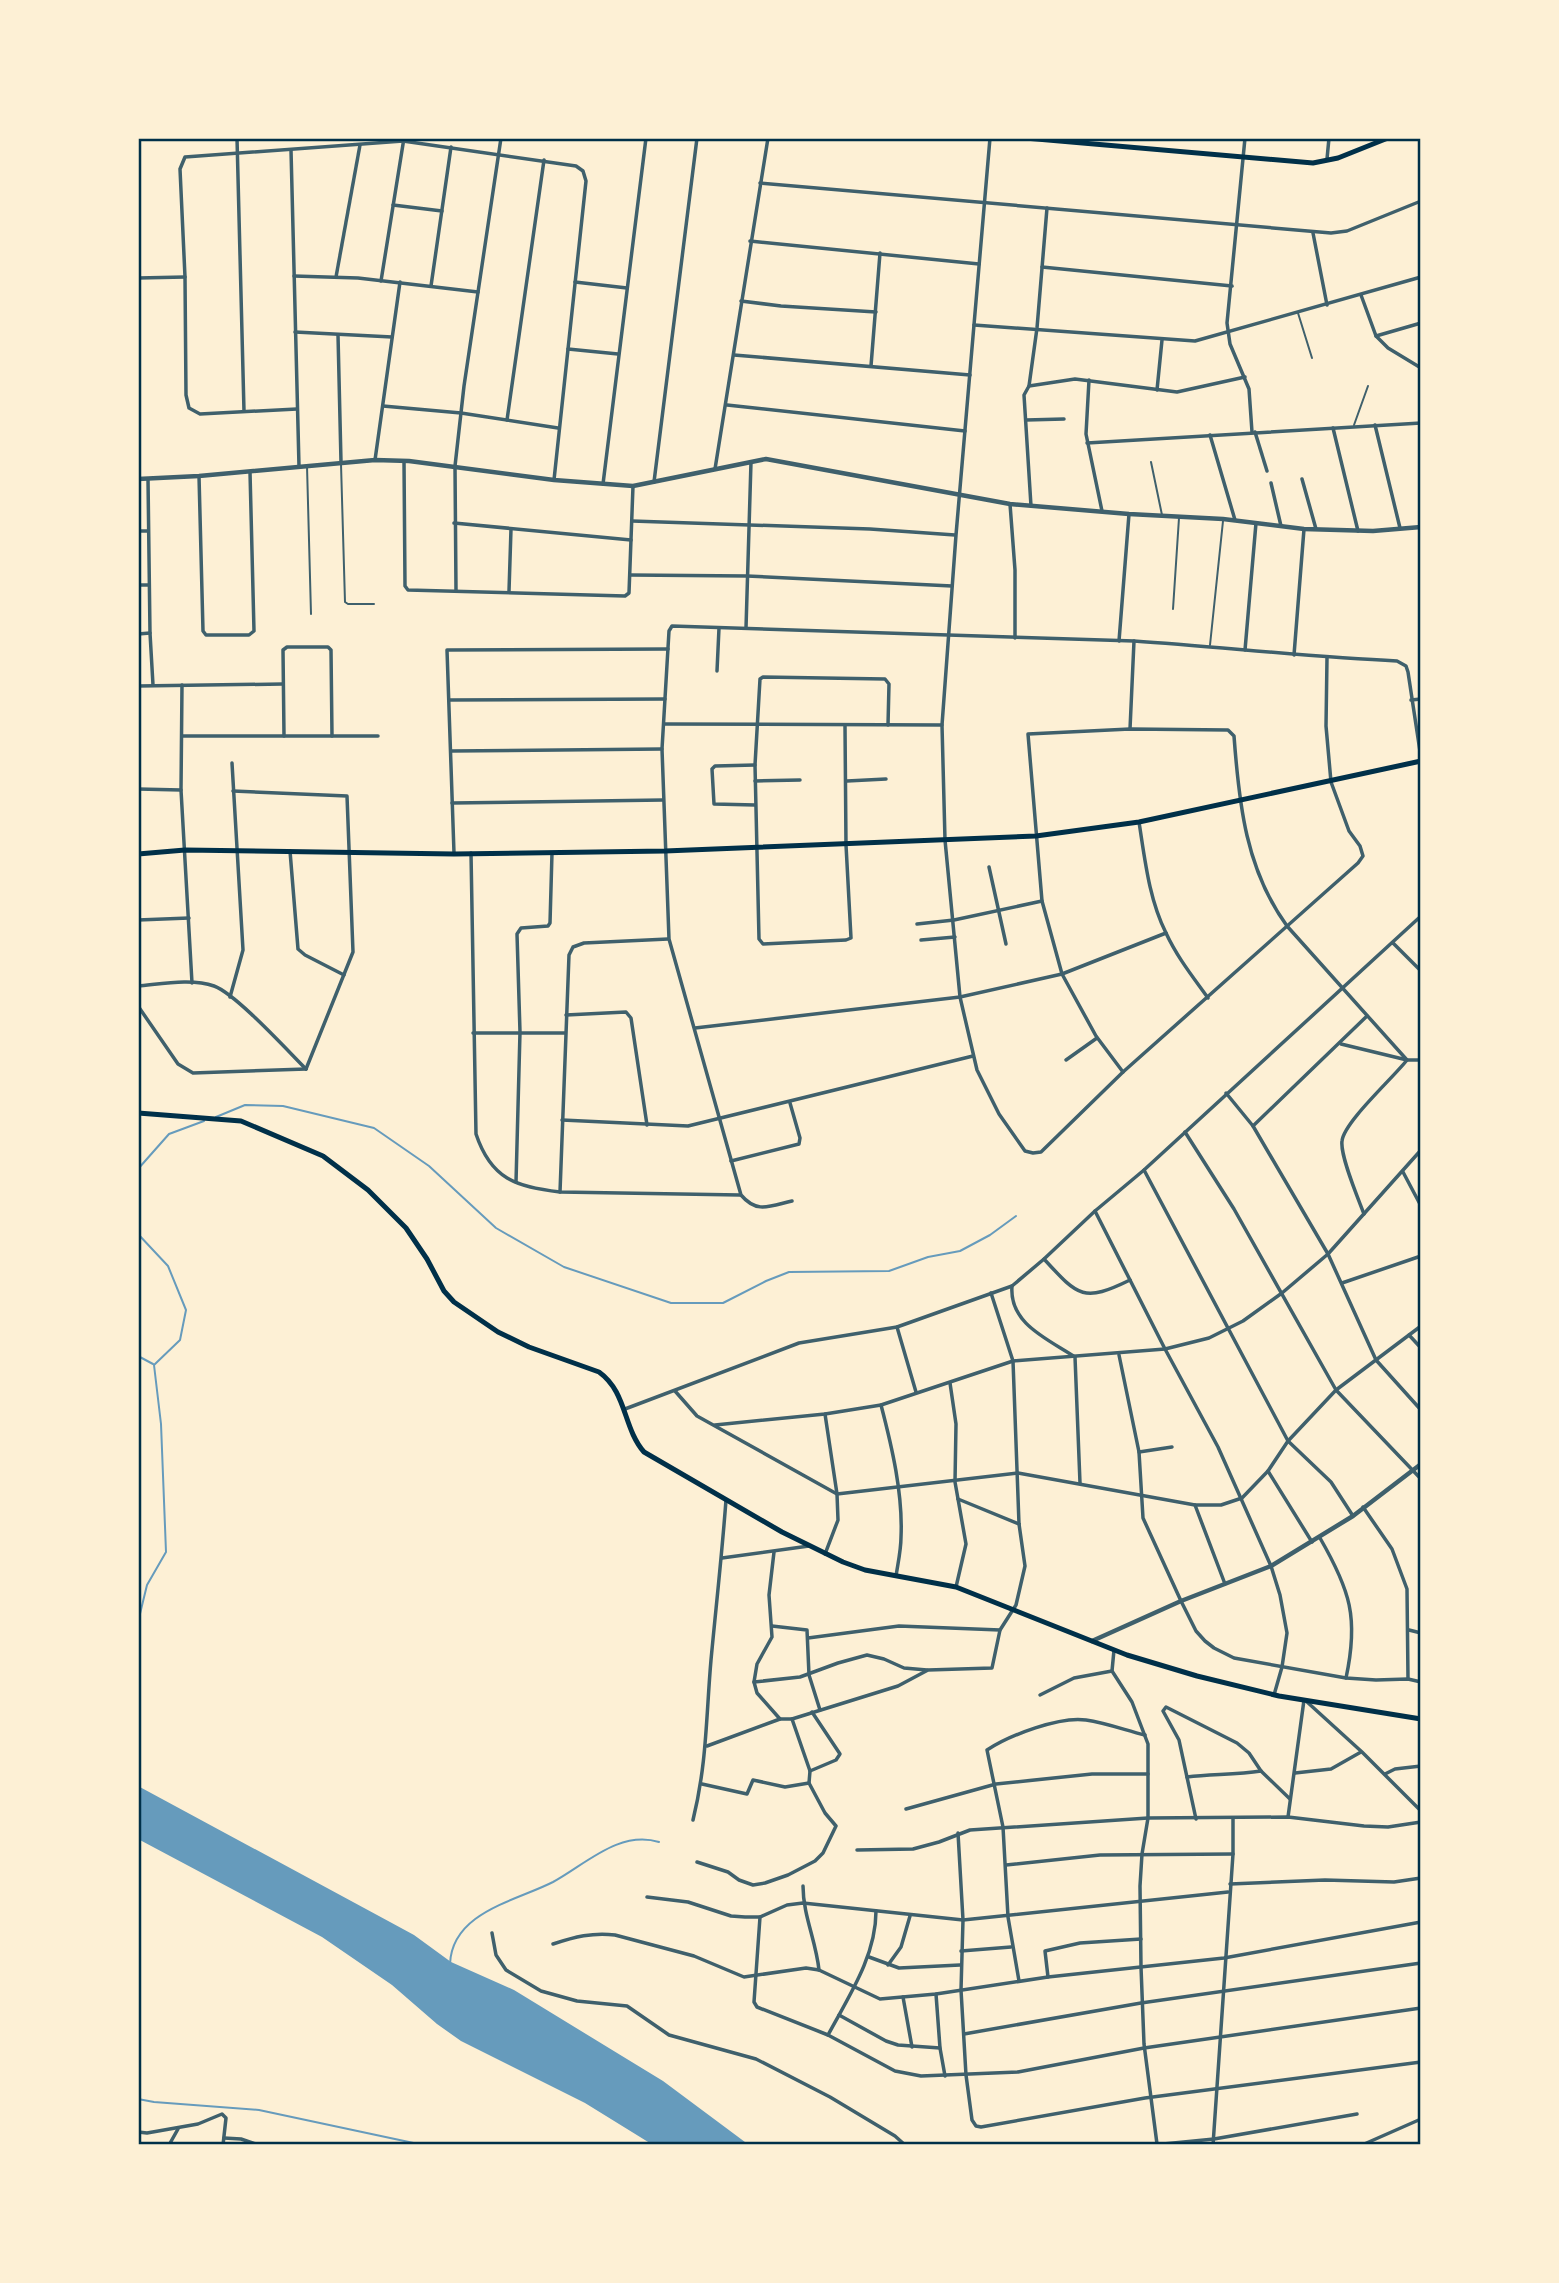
<svg xmlns="http://www.w3.org/2000/svg" width="1559" height="2283" font-family="Georgia,serif">
<style>
.water{fill:#669bbc}
.lines{fill:none;stroke-linecap:round;stroke-linejoin:round}
.stream{stroke:#669bbc;stroke-width:2}
.service{stroke:#3f606c;stroke-width:2}
.minor{stroke:#3f606c;stroke-width:3.5}
.tertiary{stroke:#3f606c;stroke-width:4.5}
.secondary{stroke:#003049;stroke-width:5}
.neatline{fill:none;stroke:#003049;stroke-width:2.5}
</style>
<rect width="100%" height="100%" fill="#fdf0d5"/>
<polygon class="water" points="138,1786 390,1922 414,1935 451,1962 514,1990 622,2056 663,2081 749,2145 653,2145 585,2103 461,2041 437,2024 392,1985 322,1937 138,1839"/>
<g class="lines">
<g class="stream">
<polyline points="216,1117 245,1105 283,1106 374,1128 429,1166 496,1228 564,1267 671,1303 723,1303 766,1281 789,1272 889,1271 928,1257 960,1251 990,1235 1016,1216"/>
<polyline points="138,1169 169,1134 204,1121"/>
<polyline points="138,1234 168,1266 186,1310 180,1340 154,1365 161,1424 166,1552 147,1585 138,1622"/>
<polyline points="138,1356 153,1364"/>
<path d="M450 1964C452 1912 516 1901 553 1882 586 1864 619 1830 659 1842"/>
<polyline points="138,2099 154,2102 259,2110 423,2145"/>
</g>
<g class="service">
<polyline points="1298,313 1312,358"/>
<polyline points="1354,425 1368,386"/>
<polyline points="1151,462 1162,515"/>
<polyline points="341,464 345,602 348,604 374,604"/>
<polyline points="307,466 311,614"/>
<polyline points="1173,609 1179,518"/>
<polyline points="1210,645 1223,521"/>
</g>
<g class="minor">
<polyline points="237,138 244,411"/>
<polyline points="990,138 956,535 942,725 945,840 960,997 977,1070 999,1114 1025,1151 1033,1153 1041,1152 1123,1072 1358,863 1363,856 1360,846 1349,831 1331,782 1326,726 1327,658"/>
<polyline points="1245,138 1227,323 1230,344 1249,389 1252,432"/>
<polyline points="291,150 299,466"/>
<polyline points="1327,159 1329,138"/>
<polyline points="760,183 1331,233 1347,231 1421,201"/>
<polyline points="393,205 442,211"/>
<polyline points="1313,233 1327,305"/>
<polyline points="750,241 979,264"/>
<polyline points="1042,267 1232,286"/>
<polyline points="294,276 358,278 478,292"/>
<polyline points="336,277 360,145"/>
<polyline points="138,278 185,277"/>
<polyline points="381,281 404,138"/>
<polyline points="575,282 627,288"/>
<polyline points="431,286 451,147"/>
<polyline points="1361,295 1376,336 1388,348 1421,368"/>
<polyline points="741,301 781,306 876,312"/>
<polyline points="974,325 1195,341 1421,277"/>
<polyline points="295,332 392,337"/>
<polyline points="338,335 341,462"/>
<polyline points="1376,336 1421,323"/>
<polyline points="568,349 618,354"/>
<polyline points="734,355 970,375"/>
<polyline points="871,366 880,253"/>
<polyline points="1089,380 1086,434 1102,511"/>
<polyline points="1029,386 1075,379 1177,392 1245,377"/>
<polyline points="1157,390 1162,340"/>
<polyline points="727,405 965,431"/>
<polyline points="383,406 461,413 558,428"/>
<polyline points="297,409 200,414 189,408 186,395 185,277 180,169 185,157 403,141 576,166 583,171 586,181 554,480"/>
<polyline points="507,420 544,160"/>
<polyline points="1026,420 1064,419"/>
<polyline points="1375,425 1400,528"/>
<polyline points="1333,428 1358,531"/>
<polyline points="1255,432 1267,471"/>
<polyline points="1210,435 1235,520"/>
<polyline points="1087,443 1421,423"/>
<polyline points="375,460 400,282"/>
<polyline points="404,461 405,586 408,590 625,596 629,593 633,486"/>
<polyline points="715,469 768,138"/>
<polyline points="199,476 203,631 206,635 249,635 254,631 250,472"/>
<polyline points="148,479 150,633 153,685"/>
<polyline points="1302,479 1316,529"/>
<polyline points="654,482 697,138"/>
<polyline points="1271,483 1281,526"/>
<polyline points="603,484 646,138"/>
<polyline points="1010,504 1015,570 1015,638"/>
<polyline points="1031,506 1024,395 1029,386 1037,328 1047,208"/>
<polyline points="632,521 870,529 955,535"/>
<polyline points="454,523 631,540"/>
<polyline points="138,531 148,531"/>
<polyline points="630,575 747,576 952,586"/>
<polyline points="138,585 149,585"/>
<polyline points="456,590 455,466 464,386 501,138"/>
<polyline points="509,591 511,529"/>
<polyline points="746,628 751,462"/>
<polyline points="138,634 150,633"/>
<polyline points="1119,641 1129,514"/>
<polyline points="1245,650 1256,523"/>
<polyline points="1294,655 1304,529"/>
<polyline points="717,671 719,628"/>
<polyline points="182,685 181,790 192,983"/>
<polyline points="138,686 283,684"/>
<polyline points="449,700 665,699"/>
<polyline points="1411,700 1421,699"/>
<polyline points="664,724 942,725"/>
<polyline points="845,726 846,845 851,938 846,940 763,944 759,939 755,765 760,679 763,677 885,679 889,684 888,725"/>
<polyline points="1130,729 1134,641"/>
<polyline points="182,736 378,736"/>
<polyline points="284,736 283,650 287,647 328,647 331,650 332,736"/>
<polyline points="451,751 662,749"/>
<polyline points="755,765 715,766 712,769 714,804 755,805"/>
<polyline points="755,781 800,780"/>
<polyline points="847,781 886,779"/>
<polyline points="138,789 181,790"/>
<polyline points="233,791 347,796 353,952 306,1069"/>
<polyline points="452,803 663,800"/>
<path d="M1139 822C1145 860 1149 899 1166 933 1177 957 1193 977 1208 998"/>
<polyline points="290,851 298,949 305,955 344,975"/>
<polyline points="454,853 447,650 668,649"/>
<path d="M471 853 476 1134C491 1179 516 1187 560 1192L740 1195"/>
<polyline points="989,867 1006,944"/>
<polyline points="138,920 189,918"/>
<polyline points="917,924 954,920 1042,901"/>
<polyline points="921,940 955,937"/>
<polyline points="1393,943 1421,971"/>
<path d="M138 986C161 984 192 978 214 986 236 994 287 1050 306 1069"/>
<polyline points="230,997 243,950 232,763"/>
<polyline points="138,1006 178,1064 193,1073 306,1069"/>
<polyline points="566,1015 626,1012 631,1018 647,1125"/>
<polyline points="695,1028 960,997 1062,974 1166,933"/>
<polyline points="473,1033 565,1033"/>
<polyline points="1341,1044 1407,1060 1421,1060"/>
<polyline points="1066,1060 1097,1038"/>
<path d="M1123 1072 1096 1036 1062 974 1042 901 1028 734 1130 729 1228 730 1234 736C1239 804 1246 870 1287 926L1407 1060C1393 1078 1344 1122 1342 1141 1340 1156 1358 1198 1364 1214"/>
<polyline points="1226,1093 1253,1126 1328,1254 1376,1360 1421,1410"/>
<polyline points="562,1120 688,1126 973,1056"/>
<polyline points="1253,1126 1367,1016"/>
<polyline points="1185,1132 1234,1209 1336,1390 1421,1479"/>
<polyline points="731,1161 799,1144 800,1138 790,1103"/>
<polyline points="1144,1170 1288,1441 1331,1482 1353,1516"/>
<polyline points="1403,1172 1421,1206"/>
<polyline points="516,1182 520,1032 517,934 521,928 548,926 550,923 552,853"/>
<polyline points="560,1192 569,955 573,947 584,943 668,939"/>
<path d="M792 1201C770 1206 757 1214 741 1195L669 939 662 749 669 631 672 626 1134 641C1222 647 1309 657 1397 661L1406 666 1408 672 1421 758"/>
<polyline points="1095,1211 1165,1349 1218,1447 1271,1566 1280,1595 1287,1633 1282,1667 1274,1695"/>
<path d="M1044 1259C1078 1296 1083 1303 1130 1280"/>
<polyline points="1342,1283 1421,1256"/>
<path d="M1012 1286C1009 1324 1048 1339 1075 1357L1080 1483"/>
<polyline points="897,1327 916,1392"/>
<polyline points="1409,1335 1421,1348"/>
<polyline points="1119,1355 1139,1452 1143,1518 1181,1601 1196,1631 1205,1641 1214,1648 1234,1658 1346,1678 1376,1680 1408,1679 1421,1682"/>
<polyline points="950,1383 956,1424 955,1482 966,1544 956,1587"/>
<polyline points="675,1391 697,1416 837,1494 1018,1473 1195,1505 1221,1505 1242,1498 1268,1471 1288,1441 1336,1390 1421,1326"/>
<path d="M881 1405C892 1447 903 1494 901 1537 901 1550 898 1563 896 1576"/>
<polyline points="625,1409 799,1343 897,1327 1012,1286 1044,1259 1095,1211 1144,1170 1421,916"/>
<polyline points="715,1425 825,1414 881,1405 1013,1361 1165,1349 1209,1338 1243,1321 1282,1293 1328,1254 1421,1150"/>
<polyline points="1139,1452 1172,1447"/>
<polyline points="1268,1471 1312,1542"/>
<polyline points="958,1499 1019,1524"/>
<polyline points="1195,1505 1225,1584"/>
<polyline points="1363,1507 1392,1549 1407,1589 1408,1679"/>
<path d="M1320 1538C1350 1590 1359 1618 1346 1678"/>
<polyline points="774,1552 769,1595 772,1637 757,1664 754,1682 757,1693 780,1719"/>
<polyline points="825,1554 838,1520 837,1494 825,1414"/>
<polyline points="722,1558 809,1546"/>
<polyline points="772,1626 807,1630 809,1675 820,1710"/>
<polyline points="1409,1630 1421,1633"/>
<polyline points="808,1638 899,1626 1000,1630"/>
<polyline points="1114,1650 1112,1671 1132,1702 1148,1744 1148,1818 1142,1854 1140,1886 1141,1967 1144,2044 1157,2144"/>
<polyline points="754,1682 800,1677 838,1663 867,1655 884,1659 904,1668 927,1670"/>
<polyline points="1040,1695 1074,1678 1112,1671"/>
<polyline points="1306,1701 1362,1752 1421,1811"/>
<polyline points="707,1746 780,1719 792,1719 898,1686 928,1670 992,1668 1000,1630 1016,1605 1025,1566 1019,1524 1013,1361 991,1293"/>
<polyline points="810,1771 836,1760 840,1754 812,1712"/>
<polyline points="1295,1773 1331,1769 1361,1752"/>
<polyline points="1385,1774 1395,1769 1421,1766"/>
<path d="M1187 1777C1212 1774 1236 1775 1261 1771"/>
<polyline points="702,1784 747,1794 753,1780 785,1787 809,1783"/>
<polyline points="906,1809 996,1784 1092,1774 1148,1774"/>
<polyline points="1288,1817 1304,1700"/>
<polyline points="1196,1819 1179,1740 1163,1711 1166,1707 1237,1743 1249,1753 1261,1771 1290,1799"/>
<path d="M693 1820C707 1763 706 1717 711 1660 716 1607 722 1554 726 1500"/>
<polyline points="958,1833 963,1920 961,1990 966,2075 972,2120 976,2126 981,2127 1145,2098 1421,2062"/>
<polyline points="857,1850 913,1849 939,1842 970,1830 1148,1818 1288,1817 1364,1826 1388,1827 1421,1822"/>
<polyline points="697,1862 728,1872 739,1880 753,1885 765,1883 788,1875 815,1861 823,1853 836,1826 825,1813 809,1783 810,1771 792,1719"/>
<polyline points="1006,1865 1100,1855 1233,1854"/>
<polyline points="1230,1884 1325,1880 1394,1882 1421,1878"/>
<path d="M803 1886C803 1915 816 1941 819 1970"/>
<polyline points="647,1897 688,1902 731,1916 745,1917 760,1917 787,1905 803,1903 963,1920 1228,1892"/>
<polyline points="760,1917 754,2002 757,2007 828,2035 895,2071 921,2076 1018,2072 1144,2048 1421,2008"/>
<polyline points="492,1933 496,1955 506,1970 541,1991 577,2001 627,2006 669,2035 756,2059 830,2097 895,2136 905,2145"/>
<path d="M553 1944C574 1937 593 1932 615 1935L694 1956 744 1977 806 1968 819 1970 880 1999 936 1994 1048 1977 1224 1958 1421 1922"/>
<polyline points="961,1951 1011,1947"/>
<polyline points="869,1957 899,1968 960,1965"/>
<polyline points="888,1965 901,1947 910,1916"/>
<polyline points="1048,1977 1045,1951 1080,1943 1141,1939"/>
<path d="M1019 1981 1008 1917 1003 1827 987 1750C1010 1735 1060 1716 1086 1720 1106 1723 1125 1730 1145 1735"/>
<polyline points="936,1994 940,2048 945,2076"/>
<polyline points="903,1997 912,2047"/>
<polyline points="839,2015 886,2041 898,2045 940,2048"/>
<polyline points="964,2034 1141,2003 1421,1963"/>
<path d="M828 2035C849 1996 876 1956 876 1911"/>
<polyline points="138,2132 147,2133 198,2124 222,2114 226,2118 223,2145"/>
<polyline points="224,2138 241,2139 259,2145"/>
<polyline points="169,2145 178,2129"/>
<polyline points="1153,2145 1214,2139 1357,2114"/>
<polyline points="1213,2145 1233,1854 1233,1819"/>
<polyline points="1362,2145 1421,2119"/>
</g>
<g class="tertiary">
<polyline points="138,479 199,476 375,460 409,461 554,480 633,486 766,459 1010,504 1129,514 1223,519 1304,529 1373,531 1421,527"/>
<polyline points="1092,1641 1181,1601 1271,1566 1353,1516 1421,1464"/>
</g>
<g class="secondary">
<polyline points="1025,138 1313,163 1338,158 1388,138"/>
<polyline points="138,854 185,850 454,854 665,851 1036,836 1139,822 1421,761"/>
<path d="M138 1113 241 1121 323 1156 368 1190 406 1228 427 1259 444 1291 454 1302 498 1332 529 1347 599 1372C627 1392 623 1428 644 1452L782 1532 843 1562 865 1570 956 1587 1127 1655 1197 1676 1279 1696 1421 1719"/>
</g>
</g>
<rect width="1559" height="2283" fill="none" stroke="#fdf0d5" stroke-width="280"/>
<rect x="140" y="140" width="1279" height="2003" class="neatline"/>
</svg>
